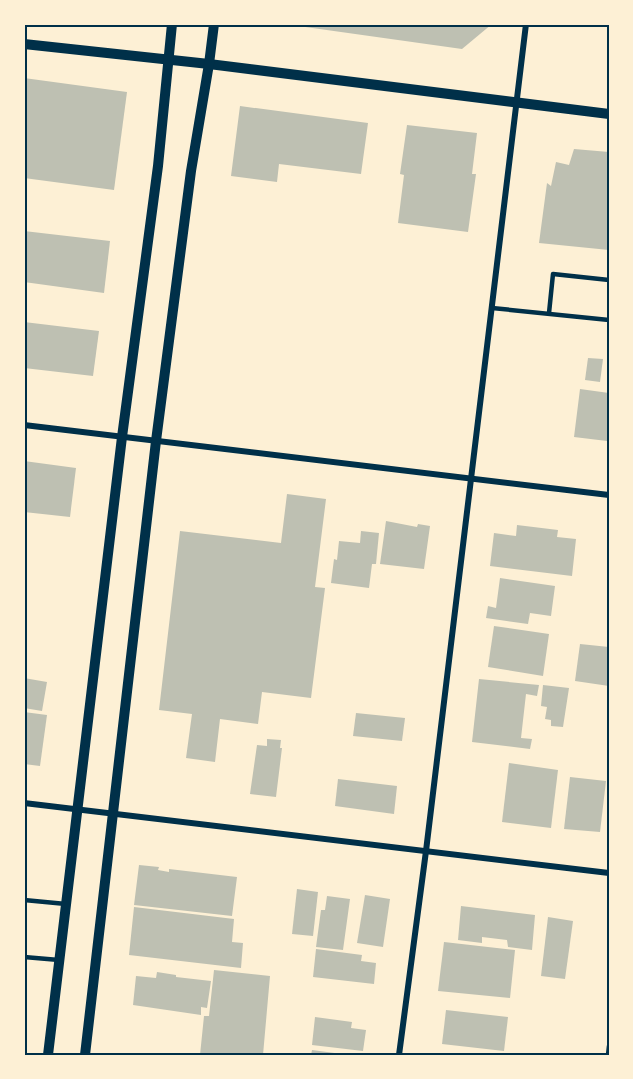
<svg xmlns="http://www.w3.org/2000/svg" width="633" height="1079" font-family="Commissioner,sans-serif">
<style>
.building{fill:#bec0b2}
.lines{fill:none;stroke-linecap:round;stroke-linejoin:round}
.service{stroke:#003049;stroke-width:4.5}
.minor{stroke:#003049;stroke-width:6}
.tertiary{stroke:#003049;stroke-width:10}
.neatline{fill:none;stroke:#003049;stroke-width:2}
</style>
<rect width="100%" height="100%" fill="#fdf0d5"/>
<g class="building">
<polygon points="284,24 492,24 462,49"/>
<polygon points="24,78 127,92 114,190 24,178"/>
<polygon points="240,106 368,123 361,174 279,164 277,182 231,176"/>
<polygon points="407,125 477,133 472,174 476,174 468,232 398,223 404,175 400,174"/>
<polygon points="574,149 609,152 609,250 539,243 547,183 551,186 556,162 569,165"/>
<polygon points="24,231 110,241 104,293 24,282"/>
<polygon points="24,322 99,331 93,376 24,368"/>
<polygon points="588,358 603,359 600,382 585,380"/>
<polygon points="580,389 609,393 607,441 574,437"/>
<polygon points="24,461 76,468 70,517 24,512"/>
<polygon points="287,494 326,499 315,587 325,588 311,698 262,692 258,724 220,719 215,762 186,758 192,714 159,710 180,531 281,543"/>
<polygon points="386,521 417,527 418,524 430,526 424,569 380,564"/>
<polygon points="517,525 558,530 557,537 576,539 572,576 490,566 494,533 516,536"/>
<polygon points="361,531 379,533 376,564 372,564 369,588 331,583 334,559 337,560 339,541 360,543"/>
<polygon points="500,578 555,586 551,616 530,613 528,624 486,618 488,606 496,608"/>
<polygon points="494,626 549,634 543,676 488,667"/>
<polygon points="580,644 609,647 609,686 575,681"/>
<polygon points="24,678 47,682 42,711 24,708"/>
<polygon points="479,679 539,685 537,696 526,694 521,738 532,739 530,749 472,742"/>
<polygon points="543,685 569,688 563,727 551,726 551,720 545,719 547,707 541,706"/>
<polygon points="24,712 47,715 40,766 24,764"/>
<polygon points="356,713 405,718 402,741 353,736"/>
<polygon points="267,739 281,740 280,748 282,748 276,797 250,794 257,745 267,746"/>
<polygon points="509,763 558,770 551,828 502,822"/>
<polygon points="570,777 606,781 600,832 564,829"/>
<polygon points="338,779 397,786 394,814 335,806"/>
<polygon points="139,865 159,867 158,870 169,872 169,869 237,877 232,916 134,905"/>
<polygon points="297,889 318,892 313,936 292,934"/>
<polygon points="365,895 390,899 383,947 357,943"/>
<polygon points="327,896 350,899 343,950 316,947 321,910 325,910"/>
<polygon points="461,906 535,915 532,950 508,947 507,940 482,937 482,943 458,940"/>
<polygon points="134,907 234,919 232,942 243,943 241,968 129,955"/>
<polygon points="548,917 573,921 565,979 541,976"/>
<polygon points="444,942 515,950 510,998 438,991"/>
<polygon points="316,949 362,955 361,961 376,963 374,984 313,977"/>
<polygon points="214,970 270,976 263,1055 200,1055 204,1016 209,1016"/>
<polygon points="157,972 176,975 176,977 211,981 207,1008 201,1007 201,1015 133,1005 136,976 156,978"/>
<polygon points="446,1010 508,1017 504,1051 442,1044"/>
<polygon points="315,1017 352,1022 351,1028 366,1030 363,1051 312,1045"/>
<polygon points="312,1050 342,1054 341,1055 311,1055"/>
</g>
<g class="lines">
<g class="service">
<polyline points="492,308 609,320"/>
<polyline points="549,313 553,274 609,280"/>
<polyline points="24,900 66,904"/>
<polyline points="24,957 59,960"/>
<polyline points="24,1055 26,1055"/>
<polyline points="608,1055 609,1046"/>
</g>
<g class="minor">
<polyline points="24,425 609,495"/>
<polyline points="24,803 609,873"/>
<polyline points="399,1055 426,851 526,24"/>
</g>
<g class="tertiary">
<polyline points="24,44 209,64 609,114"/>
<polyline points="48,1055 122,437 158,166 172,24"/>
<polyline points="85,1055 156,441 191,171 209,64 214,24"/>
</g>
</g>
<rect width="633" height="1079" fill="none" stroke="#fdf0d5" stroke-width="51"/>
<rect x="26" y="26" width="582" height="1028" class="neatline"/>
</svg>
